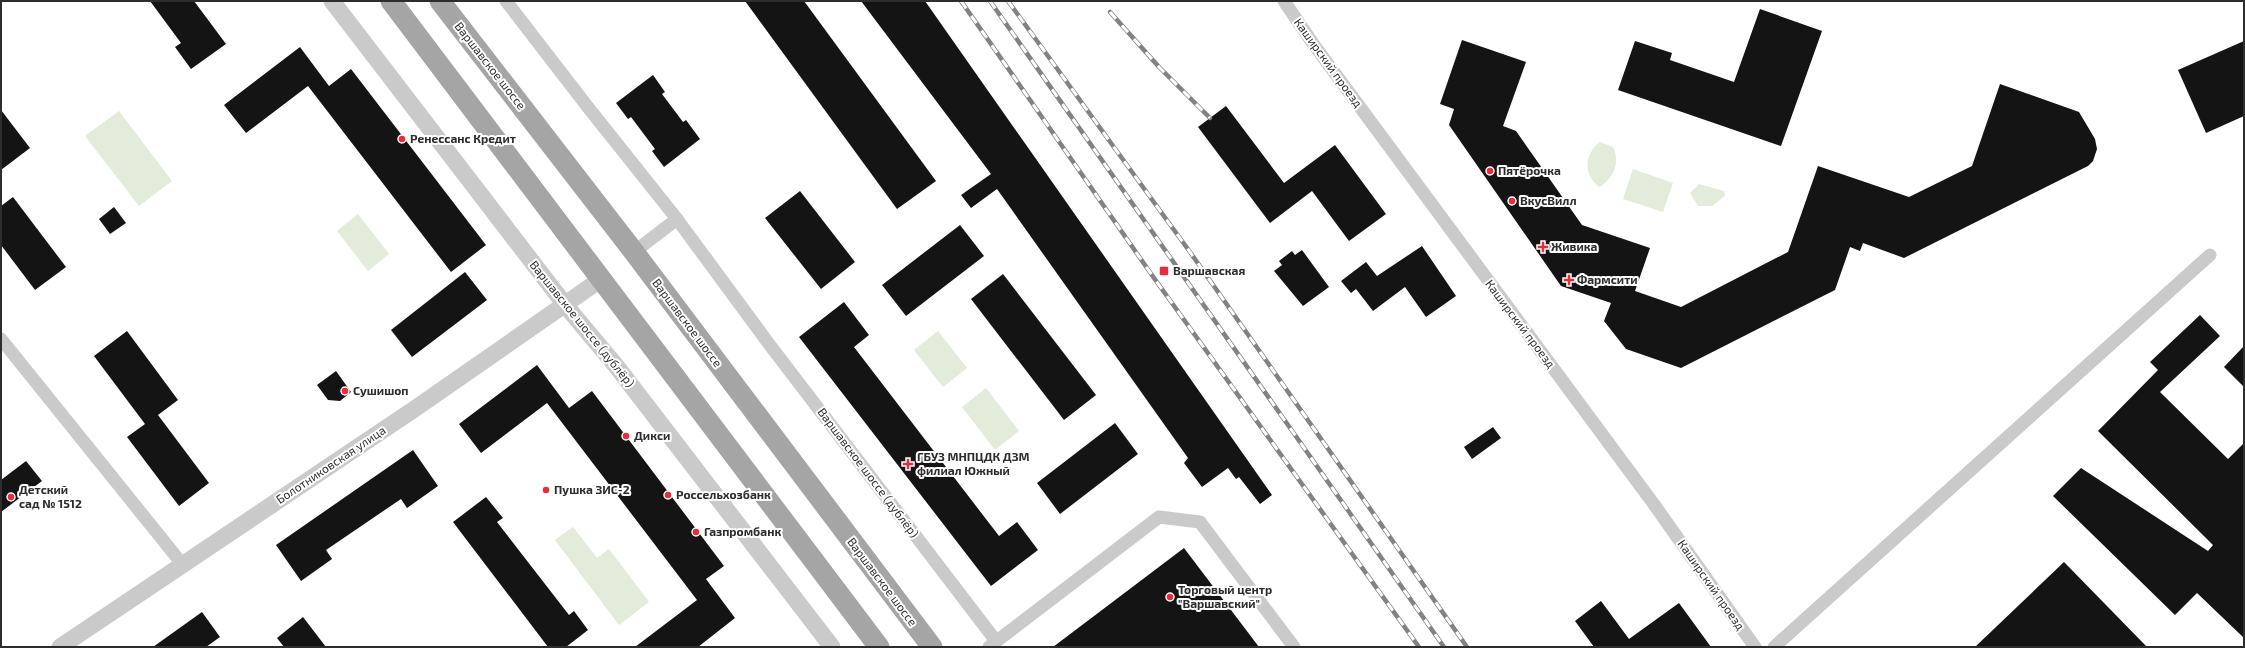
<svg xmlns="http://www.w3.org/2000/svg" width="2245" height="648" font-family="'Exo 2',sans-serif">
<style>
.green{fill:#e3ebda}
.building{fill:#141414}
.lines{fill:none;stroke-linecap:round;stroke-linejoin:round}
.minor{stroke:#cacaca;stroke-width:13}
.tertiary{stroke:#cacaca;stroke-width:17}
.primary{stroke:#a5a5a5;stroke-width:21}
.rail-casing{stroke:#828282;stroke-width:4.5}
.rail{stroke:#fff;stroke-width:3;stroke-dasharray:9;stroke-linecap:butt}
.poi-dot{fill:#e72d3b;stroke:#fff;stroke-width:1.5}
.labels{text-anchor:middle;stroke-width:4;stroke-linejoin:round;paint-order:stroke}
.street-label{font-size:12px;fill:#2d2d2d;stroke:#fff}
.poi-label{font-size:12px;font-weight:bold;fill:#2d2d2d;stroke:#fff;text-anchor:start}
</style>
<rect width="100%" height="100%" fill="#fff"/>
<g class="green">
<polygon points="119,111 172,181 139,206 85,136"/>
<path d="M1600 142 1613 147C1621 163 1613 179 1599 187 1583 174 1584 154 1600 142Z"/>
<polygon points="1633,169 1673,183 1663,212 1623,199"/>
<polygon points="1699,184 1724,191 1725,196 1712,206 1698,206 1690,193"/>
<polygon points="358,214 389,254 368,271 337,231"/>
<polygon points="938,331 967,368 943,387 914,350"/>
<polygon points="986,388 1019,431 995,450 962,407"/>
<polygon points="573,527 597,558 609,549 649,602 619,625 555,540"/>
</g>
<g class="building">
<polygon points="150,1 194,1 226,44 191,69 175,47 181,43"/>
<polygon points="745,1 804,1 936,181 897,209"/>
<polygon points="861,1 925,1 1272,495 1260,504 1239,477 1236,479 1228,468 1202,487 1184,463 1188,458 997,189 971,208 961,195 991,174"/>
<polygon points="1760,9 1822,31 1781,146 1618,90 1635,41 1672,53 1670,60 1734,82"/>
<polygon points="1462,40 1526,62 1503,126 1516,131 1582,225 1650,248 1635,291 1681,307 1788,252 1818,166 1909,197 1972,166 2000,84 2079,112 2095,139 2097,149 2093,161 2088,166 1904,258 1863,243 1860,251 1850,247 1835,290 1681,368 1626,349 1604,321 1611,303 1561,286 1449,125 1454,109 1440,104"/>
<polygon points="2244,41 2244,116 2206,133 2178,70"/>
<polygon points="300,47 329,86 351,69 486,245 451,272 308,86 246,133 224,105"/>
<polygon points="653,75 665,92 662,94 683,122 686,120 700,139 664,167 652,151 655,149 631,117 628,119 616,103"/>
<polygon points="1226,106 1284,183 1335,145 1386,214 1349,241 1312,191 1270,223 1198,127"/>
<polygon points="1,110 30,148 1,170"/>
<polygon points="800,191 855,262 821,289 765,218"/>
<polygon points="13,197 66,267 35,290 1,245 1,206"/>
<polygon points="114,207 126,223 110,234 99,219"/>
<polygon points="960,225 984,256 906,316 882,285"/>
<polygon points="1422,246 1456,296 1426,317 1405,287 1373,311 1356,289 1351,293 1341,281 1366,262 1377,276"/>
<polygon points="1302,250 1329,287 1303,306 1274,271 1282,265 1279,261 1292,251 1295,255"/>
<polygon points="465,272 487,300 412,357 391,330"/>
<polygon points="1003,274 1096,395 1064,420 971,299"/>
<polygon points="844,302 869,335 854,347 999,536 1017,522 1038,550 991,586 799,337"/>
<polygon points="2200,315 2220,336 2160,392 2228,459 2244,443 2244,638 2197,593 2175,615 2053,496 2081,468 2208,551 2213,545 2098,431 2158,370 2150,362"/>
<polygon points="127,331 178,400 158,415 209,483 179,506 127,437 145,424 94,356"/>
<polygon points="2244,346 2244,387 2224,367"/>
<polygon points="537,365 569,408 592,391 724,566 706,579 735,618 698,647 635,647 697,600 547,403 481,453 459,424"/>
<polygon points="336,371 351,392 340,401 328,400 317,385"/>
<polygon points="1115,423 1138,454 1060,514 1037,483"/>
<polygon points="1493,427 1501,438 1472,459 1464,447"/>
<polygon points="413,450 438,486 407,508 401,499 326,550 332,559 301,581 276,545"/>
<polygon points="26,461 42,481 1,512 1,480"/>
<polygon points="486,497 503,518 497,522 569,615 574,611 588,630 566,647 548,647 453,522"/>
<polygon points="1184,548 1259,647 1053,647"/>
<polygon points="2064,562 2147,647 1975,647"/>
<polygon points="1601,601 1629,639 1679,603 1711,647 1594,647 1575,621"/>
<polygon points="202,612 220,637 206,647 153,647"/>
<polygon points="303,617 326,647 284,647 277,638"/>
</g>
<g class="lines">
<g class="minor">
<polyline points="506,1 587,106 677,219 766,340 996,641"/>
<polyline points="1284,1 1314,45 1653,503 1755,647"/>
<polyline points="634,252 677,219"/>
<polyline points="1,339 183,565"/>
<polyline points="989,647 1159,517 1200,522 1294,647"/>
<polyline points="1774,647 2210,255"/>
</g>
<g class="tertiary">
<polyline points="332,1 566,306 617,367 832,647"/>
<polyline points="60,647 413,410 600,280"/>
</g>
<g class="primary">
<polyline points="391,1 879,647"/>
<polyline points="440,1 634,252 932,647"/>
</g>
<g class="rail-casing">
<g id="rail">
<polyline points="961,1 1154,278 1419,647"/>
<polyline points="990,1 1444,647"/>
<polyline points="1008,1 1190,252 1467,647"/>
<polyline points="1110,12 1159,67 1210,118"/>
</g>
</g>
<use href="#rail" class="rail"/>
</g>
<g class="poi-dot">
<circle cx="402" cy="139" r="4"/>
<circle cx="1490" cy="171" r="4"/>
<circle cx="1512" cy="201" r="4"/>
<path d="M1541 241h4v4h4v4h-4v4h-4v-4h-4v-4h4z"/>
<rect x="1159" y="266" width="10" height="10" rx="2"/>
<path d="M1567 274h4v4h4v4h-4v4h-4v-4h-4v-4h4z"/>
<circle cx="345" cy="391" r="4"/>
<circle cx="626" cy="436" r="4"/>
<path d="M906 458h4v4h4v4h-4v4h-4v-4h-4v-4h4z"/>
<circle cx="546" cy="490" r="4"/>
<circle cx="668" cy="495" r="4"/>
<circle cx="11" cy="497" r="4"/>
<circle cx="696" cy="532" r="4"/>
<circle cx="1170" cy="597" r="4"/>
</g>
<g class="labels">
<g class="street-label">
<text transform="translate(1328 63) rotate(54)" y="4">Каширский проезд</text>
<text transform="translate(490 66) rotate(52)" y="4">Варшавское шоссе</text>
<text transform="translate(687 323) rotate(53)" y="4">Варшавское шоссе</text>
<text transform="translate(582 324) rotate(51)" y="4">Варшавское шоссе (дублёр)</text>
<text transform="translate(1520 324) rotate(53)" y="4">Каширский проезд</text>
<text transform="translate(331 465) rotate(-34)" y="4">Болотниковская улица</text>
<text transform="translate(868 473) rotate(53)" y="4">Варшавское шоссе (дублёр)</text>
<text transform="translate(882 582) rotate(53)" y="4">Варшавское шоссе</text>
<text transform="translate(1711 585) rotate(55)" y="4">Каширский проезд</text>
</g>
<g class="poi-label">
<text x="410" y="143">Ренессанс Кредит</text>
<text x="1498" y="175">Пятёрочка</text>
<text x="1520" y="205">ВкусВилл</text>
<text x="1551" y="251">Живика</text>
<text x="1173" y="275">Варшавская</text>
<text x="1577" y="284">Фармсити</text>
<text x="353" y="395">Сушишоп</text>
<text x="634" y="440">Дикси</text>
<text x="917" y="461">ГБУЗ МНПЦДК ДЗМ<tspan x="917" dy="14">филиал Южный</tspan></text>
<text x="19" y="494">Детский<tspan x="19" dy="14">сад № 1512</tspan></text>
<text x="554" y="494">Пушка ЗИС-2</text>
<text x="676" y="499">Россельхозбанк</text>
<text x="704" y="536">Газпромбанк</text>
<text x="1178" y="594">Торговый центр<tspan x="1178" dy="14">"Варшавский"</tspan></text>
</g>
</g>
<rect width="2245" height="648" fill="none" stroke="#2d2d2d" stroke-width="4"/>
</svg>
